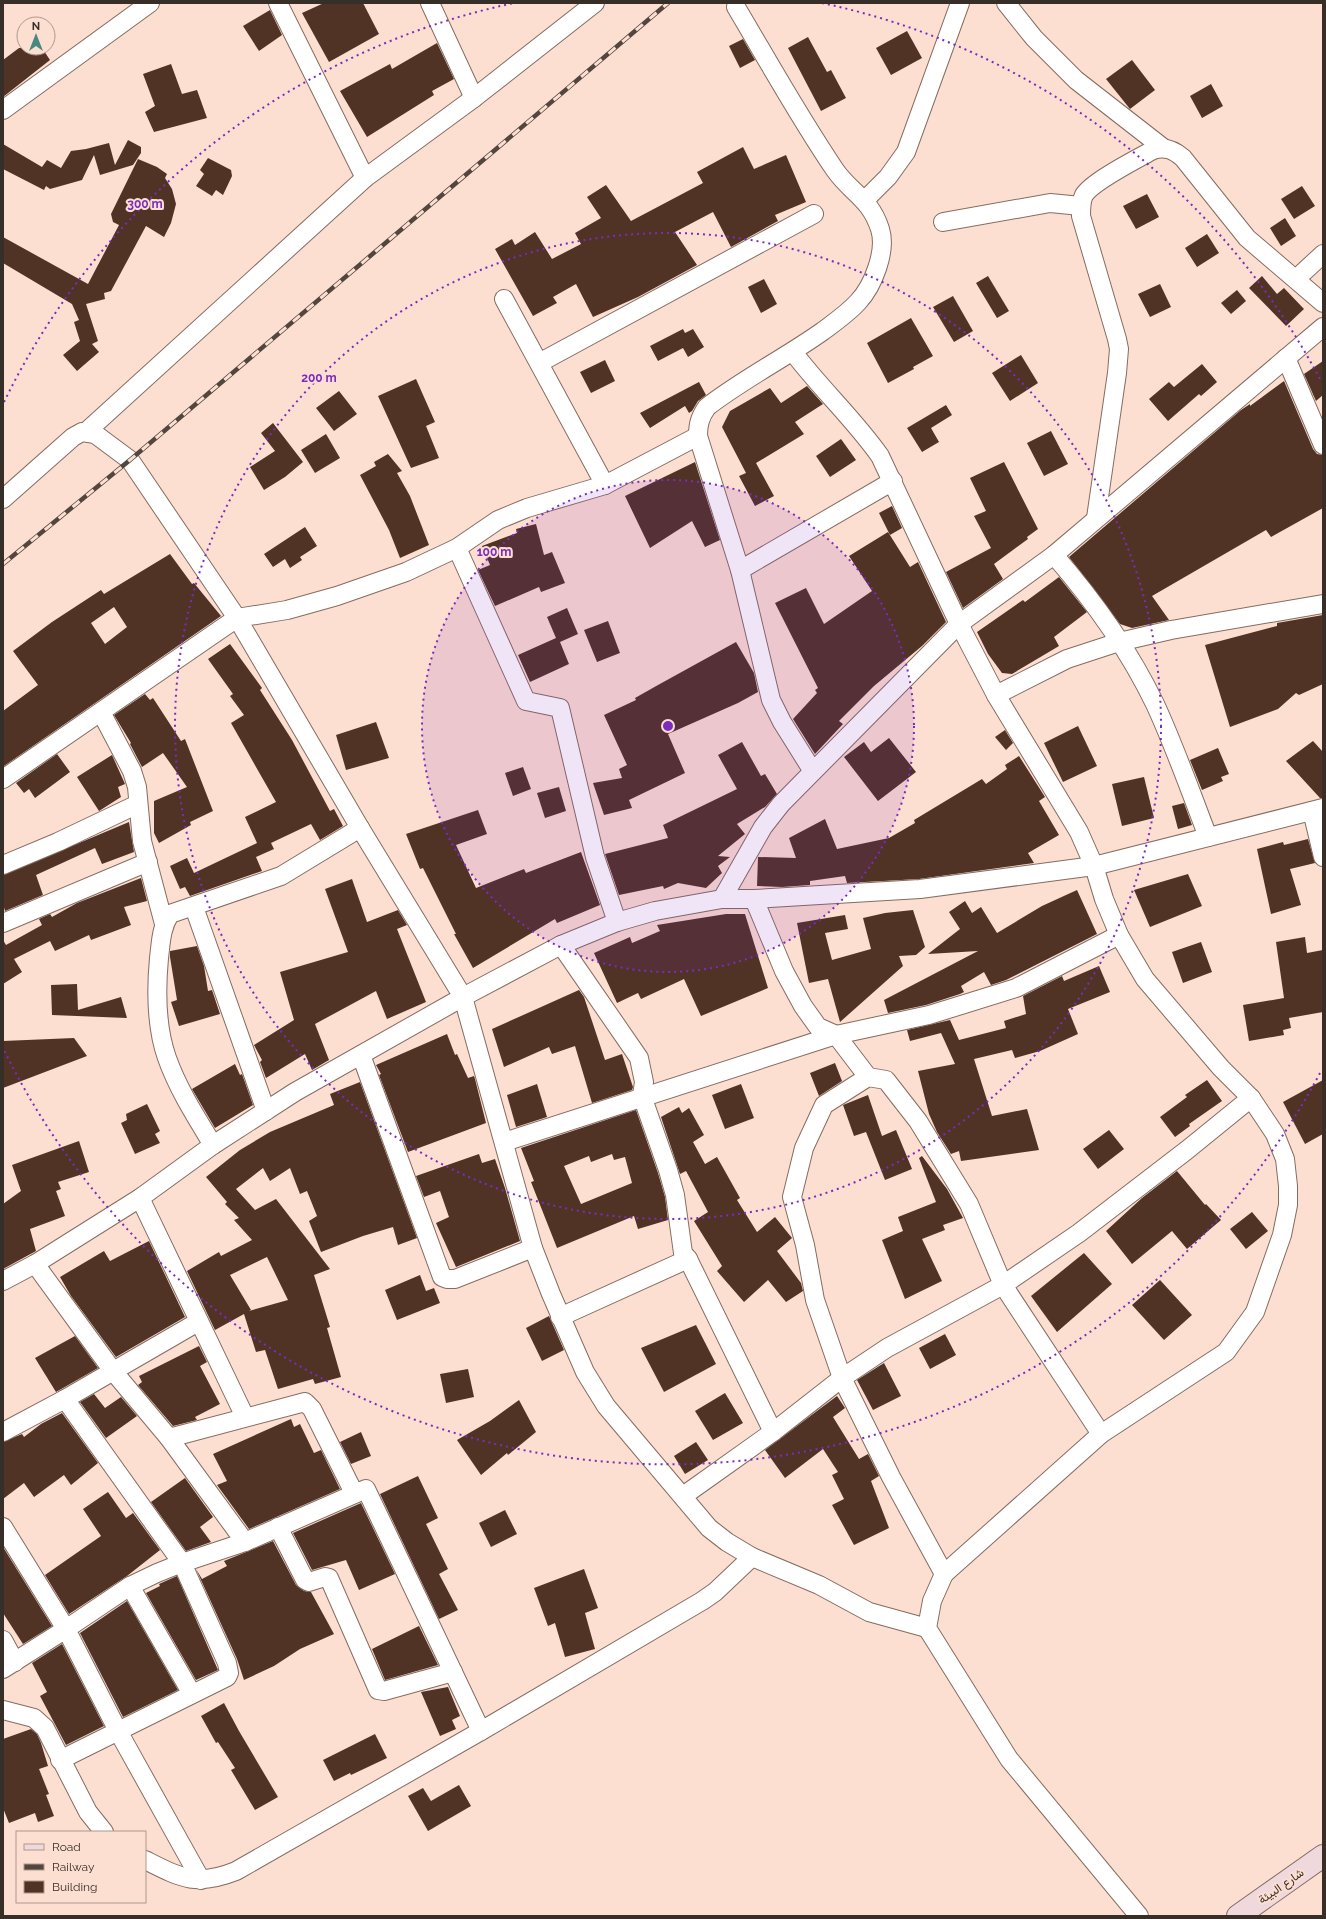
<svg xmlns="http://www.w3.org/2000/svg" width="1326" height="1919" font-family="Raleway,Vazirmatn,sans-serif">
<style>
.building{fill:#503325;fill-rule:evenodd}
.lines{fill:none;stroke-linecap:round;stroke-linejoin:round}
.street-casing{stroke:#856c60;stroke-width:20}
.secondary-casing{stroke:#856c60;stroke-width:24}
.street{stroke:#fff;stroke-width:18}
.secondary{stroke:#efd9dd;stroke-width:22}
.rail-casing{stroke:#52463f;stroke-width:4.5}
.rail{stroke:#fcdfd1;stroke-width:3;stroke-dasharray:9;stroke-linecap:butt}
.ring{fill:none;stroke:#7b2cbf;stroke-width:2;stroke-dasharray:2 4}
.labels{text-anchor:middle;stroke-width:4;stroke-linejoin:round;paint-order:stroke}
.street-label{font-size:12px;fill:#382e28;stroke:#fcdfd1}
.centre{fill:#7b2cbf;stroke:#fcdfd1;stroke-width:2}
.ring-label{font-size:12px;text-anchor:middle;font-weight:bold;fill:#7b2cbf;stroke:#fcdfd1;stroke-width:4;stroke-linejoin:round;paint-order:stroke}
</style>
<rect width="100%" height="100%" fill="#fcdfd1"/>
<g class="building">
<polygon points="324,3 363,3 379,34 329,62 302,13"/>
<polygon points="270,10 282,35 259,51 243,26"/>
<polygon points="907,31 922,58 891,75 876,48"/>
<polygon points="808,37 827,72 831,70 846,98 821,111 788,48"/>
<polygon points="743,39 755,60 740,68 729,46"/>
<polygon points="437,43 454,79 432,91 434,95 367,137 340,91 390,64 392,69"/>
<polygon points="19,48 42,48 50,60 3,97 3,60"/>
<polygon points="1132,60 1155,90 1130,109 1106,79"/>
<polygon points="171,64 182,94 197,90 207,118 154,132 145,112 155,106 143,74"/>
<polygon points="1211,84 1223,106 1202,118 1190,96"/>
<polygon points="128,140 141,147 141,153 133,165 100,175 94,155 82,180 50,189 46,186 44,190 3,169 3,144 42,167 47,160 61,168 71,151 86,149 109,143 115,165"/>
<polygon points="743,147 754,169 786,155 806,202 775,215 778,221 731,247 713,212 675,232 697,265 638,297 593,317 576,284 553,297 557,303 533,316 495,249 512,239 515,245 535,232 552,259 581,244 575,233 601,218 587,197 606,185 631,221 703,183 697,172"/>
<polygon points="208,158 231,170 232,176 223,195 216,190 212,196 196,186 204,174 200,170"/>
<polygon points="138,159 157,167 167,174 165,178 172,189 176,204 171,223 164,237 146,226 111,291 104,293 105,299 86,304 98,341 92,344 99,352 77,371 63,355 80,341 74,322 79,320 72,304 3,263 3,237 88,284 119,225 113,222 111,214"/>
<polygon points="1302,186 1315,206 1294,219 1281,199"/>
<polygon points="1147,194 1159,217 1136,229 1123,206"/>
<polygon points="1285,218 1296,236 1281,246 1270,228"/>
<polygon points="1207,234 1219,253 1197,267 1185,248"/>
<polygon points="988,276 1009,311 997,318 976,283"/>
<polygon points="1262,276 1277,294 1284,288 1304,309 1286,326 1249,288"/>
<polygon points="764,279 777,304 761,313 748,287"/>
<polygon points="1160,284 1171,307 1150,317 1138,294"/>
<polygon points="1237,290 1246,301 1231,314 1221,303"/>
<polygon points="953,296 973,331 954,342 933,307"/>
<polygon points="911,318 933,356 913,367 914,369 888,383 867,343"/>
<polygon points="683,329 685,333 693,329 704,347 688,357 683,348 658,361 650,346"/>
<polygon points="1021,355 1038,383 1010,401 992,373"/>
<polygon points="605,360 615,381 591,393 580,372"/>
<polygon points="1323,361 1323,395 1316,401 1304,374"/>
<polygon points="1202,364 1217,382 1201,396 1199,394 1168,421 1149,399 1169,382 1174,387"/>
<polygon points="416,379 435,422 426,426 439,458 411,468 378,396"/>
<polygon points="1284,381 1313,449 1317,454 1323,455 1323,508 1271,537 1266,530 1152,596 1169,620 1132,628 1120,624 1069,557 1241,410 1250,404 1250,406"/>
<polygon points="699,382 706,395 698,401 692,411 689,413 685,406 650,428 640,413"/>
<polygon points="807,386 823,404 795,422 804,434 756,463 774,496 755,506 739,476 746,473 722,427 730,411 770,388 781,403"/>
<polygon points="339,391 357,414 334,431 316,408"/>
<polygon points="946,405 952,415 931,428 939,442 922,452 907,428"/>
<polygon points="273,423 303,462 285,477 264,490 250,467 275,451 261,433"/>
<polygon points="1051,431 1068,464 1044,476 1027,443"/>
<polygon points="326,434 340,458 315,473 301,450"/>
<polygon points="841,439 856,460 830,477 816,456"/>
<polygon points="388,454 402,471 397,473 410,496 429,545 400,558 389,530 360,475 376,466 374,462"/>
<polygon points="695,462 720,540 705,547 692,521 650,548 625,496"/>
<polygon points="1004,462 1038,529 1027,537 1028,539 994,564 1003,579 963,608 946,572 991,548 974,516 986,511 970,478"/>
<polygon points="892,506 902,528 890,535 879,513"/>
<polygon points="536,524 544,555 552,552 565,583 541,592 539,587 495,606 478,570 490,565 482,546 517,533 516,529"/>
<polygon points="305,527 317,546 300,557 302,560 290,568 285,559 273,567 264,554"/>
<polygon points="888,532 910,567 918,562 946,622 922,646 874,686 839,721 843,724 815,754 793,719 817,693 815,690 818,688 775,603 806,588 824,624 872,591 849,556"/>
<path d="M170 554 192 584 194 583 221 616 4 766 3 711 38 685 13 651 52 622 101 590 104 594ZM114 607 127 627 105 644 91 623Z"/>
<polygon points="1059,577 1087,612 1054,637 1059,646 1012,674 1002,673 988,654 977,632 1023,600 1025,602"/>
<polygon points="567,608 578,634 560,642 569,664 530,682 518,655 556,638 547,617"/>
<polygon points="1323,615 1323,684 1299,695 1296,693 1278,709 1230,727 1205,645 1277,626 1277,623"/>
<polygon points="608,621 620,653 597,662 584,630"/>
<polygon points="736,642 754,673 758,692 738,703 668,734 685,773 629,800 632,808 604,815 593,783 622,778 619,769 627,765 604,715 636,700 635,698 658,685"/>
<polygon points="230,644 262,688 260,690 292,740 330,811 334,809 343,826 320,840 311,824 271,843 274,849 256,857 262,871 190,896 185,887 180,889 170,866 187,858 194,873 257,843 245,817 276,802 231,723 244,715 230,696 233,694 208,659"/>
<polygon points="145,694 150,700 153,698 181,741 185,739 213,811 190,822 191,825 159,843 154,833 154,801 187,787 163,753 142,767 130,744 131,743 114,715"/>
<polygon points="376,722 389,758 346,770 336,735"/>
<polygon points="1078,726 1097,766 1063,782 1044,743"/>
<polygon points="1005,730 1013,743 1006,750 995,737"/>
<polygon points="889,738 916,772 878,801 844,757 864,742 871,752"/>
<polygon points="1313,741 1323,752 1323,798 1320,798 1286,761"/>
<polygon points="742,742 761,776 765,774 777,794 765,807 737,824 745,834 718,856 730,857 718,866 722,873 706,888 678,883 664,889 663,886 619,895 605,854 668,838 663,825 737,789 718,755"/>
<polygon points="1218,748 1229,774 1221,777 1223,781 1202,790 1190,760"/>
<polygon points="57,754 70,772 35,798 29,789 24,793 16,783"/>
<polygon points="112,755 125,784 118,787 121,797 99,811 77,777"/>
<polygon points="1019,756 1045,797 1039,801 1059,835 1028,853 1034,863 919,879 847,883 845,876 810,881 810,885 782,887 757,886 758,857 796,858 789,838 825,819 837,849 889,838 915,823 914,820 982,779 986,784 1007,769 1005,765"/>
<polygon points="523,767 531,789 513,796 505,773"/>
<polygon points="1144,777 1154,818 1122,826 1112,784"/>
<polygon points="559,787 566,811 545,818 537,793"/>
<polygon points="1184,803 1192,825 1178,829 1172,806"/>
<polygon points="478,810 487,834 456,845 476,888 524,869 526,873 581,852 600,905 557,923 555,919 473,968 454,934 456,934 423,868 420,869 406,834"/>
<polygon points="129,822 134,852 102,864 95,848 36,875 43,895 5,911 3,904 3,875"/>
<polygon points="1308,839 1315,863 1290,869 1301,905 1271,914 1257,849 1283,842 1284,845"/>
<polygon points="1188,874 1202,906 1150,927 1134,890"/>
<polygon points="141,878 147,901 124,907 131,925 91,940 89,935 55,951 50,941 14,959 22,972 3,984 3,940 6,945 42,925 39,919 50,914 52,917 77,903"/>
<polygon points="352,879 367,922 398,910 407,925 397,929 426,1002 387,1019 376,991 315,1024 329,1060 312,1070 305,1054 266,1078 260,1062 262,1060 254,1045 294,1020 280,972 348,952 325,889"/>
<polygon points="1077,890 1097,934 1006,980 991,985 984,972 961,986 964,992 960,994 926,1005 888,1013 884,1000 978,951 928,954 960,929 949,912 965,901 972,913 981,907 997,933 1042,906"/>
<polygon points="913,910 925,947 916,955 899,956 903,966 840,1022 828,979 809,983 797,923 845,915 848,929 825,933 832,960 871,949 863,918 885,913"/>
<polygon points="726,914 745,914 768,988 701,1016 684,979 641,999 638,993 617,1003 594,953 630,937 632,943 660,931 657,925"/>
<polygon points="1305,937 1307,953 1323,950 1323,1012 1289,1018 1291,1028 1283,1030 1284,1035 1249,1041 1243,1005 1284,998 1276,942"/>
<polygon points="1201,942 1212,972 1183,983 1172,952"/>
<polygon points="197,946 204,966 208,991 212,990 220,1014 179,1026 171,1002 177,1000 170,957 170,951"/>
<polygon points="1099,966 1110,992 1068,1009 1078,1034 1040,1051 1015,1058 1012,1050 974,1059 992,1116 1027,1109 1039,1150 961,1161 959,1151 951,1154 937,1132 929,1114 918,1071 955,1064 941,1033 910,1041 907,1030 950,1020 959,1040 1006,1028 1004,1021 1026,1014 1023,996 1062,976 1064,981"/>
<polygon points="77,984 78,1010 121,997 127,1018 52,1015 51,985"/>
<polygon points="579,990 584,997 605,1060 622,1054 633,1087 632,1090 592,1103 575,1046 552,1054 549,1047 504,1067 492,1029"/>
<polygon points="447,1034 455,1055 457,1054 468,1078 474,1076 475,1079 486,1123 408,1152 379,1075 381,1074 376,1065"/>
<polygon points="74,1038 87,1056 3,1088 3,1041"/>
<polygon points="835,1063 842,1081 819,1096 810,1073"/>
<polygon points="235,1064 240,1075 242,1074 253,1105 215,1128 192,1089"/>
<polygon points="1207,1080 1222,1101 1189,1124 1190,1126 1175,1137 1160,1117 1187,1097 1185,1095"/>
<polygon points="1323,1080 1323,1134 1305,1144 1283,1102"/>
<path d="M360 1082 417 1238 398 1245 393 1227 363 1236 321 1252 309 1221 317 1216 307 1191 300 1194 290 1168 270 1181 263 1168 236 1189 255 1210 276 1199 330 1269 314 1275 330 1327 327 1328 341 1377 315 1384 313 1379 278 1389 265 1350 256 1352 244 1314 215 1330 187 1271 219 1252 221 1256 252 1240 234 1220 239 1218 225 1204 227 1202 206 1177 240 1150 270 1132 334 1105 330 1094ZM267 1257 288 1300 249 1311 251 1310 230 1275Z"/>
<polygon points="537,1084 547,1117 516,1127 507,1095"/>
<polygon points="741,1084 754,1118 725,1129 712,1095"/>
<polygon points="868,1095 882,1136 896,1130 912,1169 885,1180 866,1132 854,1136 843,1105"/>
<polygon points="147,1104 160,1131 155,1134 160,1143 135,1154 121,1123 127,1120 126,1114"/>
<polygon points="679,1107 682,1113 689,1108 704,1135 693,1142 705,1164 717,1157 740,1198 737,1200 757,1232 775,1217 792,1238 777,1251 801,1283 803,1291 786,1302 768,1280 744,1302 717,1271 722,1266 694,1221 708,1212 686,1171 680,1174 661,1117"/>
<path d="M636 1110 658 1173 665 1197 668 1220 638 1229 634 1216 557 1248 531 1182 534 1181 521 1148ZM612 1154 614 1160 625 1157 632 1183 581 1204 564 1166 589 1156 591 1162Z"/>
<polygon points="1109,1130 1124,1149 1098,1169 1083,1149"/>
<polygon points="79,1141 89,1172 58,1182 61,1189 56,1191 65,1216 30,1229 36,1251 3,1269 3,1204 21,1191 12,1165"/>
<polygon points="479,1154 482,1163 495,1159 505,1188 520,1241 456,1267 436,1223 449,1217 440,1191 424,1197 416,1176"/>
<polygon points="922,1156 947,1189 963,1218 943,1225 945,1230 922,1239 942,1281 905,1299 882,1240 903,1231 898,1217 936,1202 919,1158"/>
<polygon points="1177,1171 1205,1205 1206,1204 1221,1220 1187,1249 1172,1231 1132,1264 1106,1231 1142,1198"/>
<polygon points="1252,1212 1268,1231 1246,1249 1230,1229"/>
<polygon points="149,1241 185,1317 116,1357 71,1296 60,1277 104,1251 110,1261"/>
<polygon points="1084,1253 1112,1284 1057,1332 1031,1296"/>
<polygon points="420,1275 426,1291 434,1288 440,1303 397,1320 385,1290"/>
<polygon points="1160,1280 1192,1315 1164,1340 1132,1305"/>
<polygon points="549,1316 564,1350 542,1361 526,1328"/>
<polygon points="696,1325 716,1364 664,1392 641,1348"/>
<polygon points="945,1334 956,1355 930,1369 919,1348"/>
<polygon points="75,1336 98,1368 56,1392 35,1358"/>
<polygon points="199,1346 207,1362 200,1366 220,1404 195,1417 197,1420 173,1426 138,1385 142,1382 139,1376"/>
<polygon points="884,1363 901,1396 873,1410 857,1380"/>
<polygon points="468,1369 474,1397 446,1403 440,1374"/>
<polygon points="725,1393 743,1423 713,1440 695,1411"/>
<polygon points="94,1394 105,1408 121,1397 137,1416 106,1438 80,1402"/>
<polygon points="837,1396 845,1408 833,1417 859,1459 868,1454 879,1476 871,1481 889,1528 854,1545 832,1505 844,1499 832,1475 838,1472 823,1449 785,1478 765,1450"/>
<polygon points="519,1400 536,1432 508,1455 507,1453 481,1475 457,1440 490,1421"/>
<polygon points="62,1413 98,1463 71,1485 64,1475 34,1497 24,1483 3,1499 3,1442 22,1434 24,1437 41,1424"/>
<polygon points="291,1419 294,1427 300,1424 314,1453 321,1450 340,1489 249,1529 217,1485 227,1481 213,1454"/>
<polygon points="361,1432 371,1456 351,1464 340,1442"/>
<polygon points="696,1442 708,1460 685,1474 674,1456"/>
<polygon points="418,1476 438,1518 426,1524 448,1569 439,1574 458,1610 439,1619 380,1494"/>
<polygon points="185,1478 213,1517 200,1527 211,1542 186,1551 151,1502"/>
<polygon points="108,1492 126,1518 133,1513 160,1550 127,1576 69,1614 45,1575 101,1536 83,1509"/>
<polygon points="361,1503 395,1574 359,1590 346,1560 312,1570 293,1533"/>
<polygon points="505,1510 517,1534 491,1547 479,1523"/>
<polygon points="273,1541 296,1585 304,1591 311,1592 334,1634 300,1649 274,1666 244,1680 237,1659 196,1569 202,1579 227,1566 224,1561"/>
<polygon points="3,1547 52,1626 23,1644 3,1613"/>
<polygon points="584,1569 598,1608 585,1613 595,1649 565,1657 555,1623 548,1626 534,1588"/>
<polygon points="177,1576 218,1670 196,1680 146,1593 160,1586 159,1584"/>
<polygon points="127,1601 178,1690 123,1717 80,1633"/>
<polygon points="419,1626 438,1665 385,1680 372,1649"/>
<polygon points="62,1644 104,1726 66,1745 40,1696 47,1692 32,1663"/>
<polygon points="448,1687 460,1716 452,1720 456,1729 440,1736 421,1692"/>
<polygon points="224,1703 239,1731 278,1797 255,1810 231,1770 235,1768 218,1742 216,1743 201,1716"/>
<polygon points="31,1729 37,1734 41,1743 48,1766 39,1769 49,1794 46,1795 54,1816 38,1822 35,1813 9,1823 3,1808 3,1739"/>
<polygon points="375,1734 387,1758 351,1775 350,1773 334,1781 323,1760"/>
<polygon points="459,1785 471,1806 428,1831 408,1796 423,1788 431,1801"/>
</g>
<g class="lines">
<g class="street-casing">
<g id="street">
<polyline points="278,3 365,178"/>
<polyline points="430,3 474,98"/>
<polyline points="1006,3 1034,38 1076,80 1162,147"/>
<path d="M736 7C768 61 799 117 835 170 851 193 870 198 880 229 887 251 873 286 858 302 848 313 835 322 823 331 785 358 743 379 707 407 700 417 698 424 698 436L740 570 771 700 782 722 812 770"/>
<polyline points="3,110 150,3"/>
<polyline points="865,200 888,177 906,152 960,3"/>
<polyline points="943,222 1050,203 1081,206"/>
<polyline points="1296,279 1323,254"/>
<polyline points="504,299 605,485"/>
<path d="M793 352C820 388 854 419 880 456L959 624 996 695 1079 832 1094 866 1104 899 1119 935 1145 979 1221 1068 1251 1098 1275 1134 1285 1159 1288 1186V1205L1282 1235 1255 1312 1226 1352 1101 1434 944 1574"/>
<polyline points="1286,358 1323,445"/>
<polyline points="539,363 814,214"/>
<polyline points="86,432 365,178 474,98 595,3"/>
<polyline points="3,499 73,437 82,432 95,434 130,460 237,618 360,828 463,997 533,1248 551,1294 585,1372 606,1406 709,1528 727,1542 752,1557"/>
<path d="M1096 518 1117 373 1119 349 1117 339 1081 216C1081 209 1081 201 1084 195 1093 181 1137 159 1153 150 1165 146 1174 150 1183 158L1247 238 1323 303"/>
<polyline points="457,548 526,701 560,708 595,857 617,922"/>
<path d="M1054 555C1093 600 1129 650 1155 704 1175 747 1191 793 1208 837"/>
<polyline points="740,570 893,481"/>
<polyline points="996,695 1067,659 1119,642 1171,630 1323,604"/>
<polyline points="101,712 132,771 137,787 142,841 164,924"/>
<polyline points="3,779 237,618 287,610 337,596 406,572 457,548 498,520 527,508 605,485 698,436"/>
<polyline points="1312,811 1323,857"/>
<polyline points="3,865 58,842 138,804"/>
<polyline points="722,899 763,827 781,804 959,624 1054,555 1323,327"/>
<polyline points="754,899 784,971 803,1006 818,1027 836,1035 868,1077"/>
<polyline points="194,907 266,1111"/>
<polyline points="3,923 148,862"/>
<polyline points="561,945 639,1058 644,1082 642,1096 668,1170 675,1195 683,1253 688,1259 773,1432"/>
<polyline points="361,1055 442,1277 447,1279 455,1279 533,1248"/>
<polyline points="504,1142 836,1035 929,1015 1016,988 1119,935"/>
<path d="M213 1145C196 1117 178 1089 167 1058 156 1027 156 990 159 958 161 942 161 928 170 914L281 876 360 828"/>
<polyline points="140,1198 245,1417"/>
<polyline points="35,1264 113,1371 169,1438 245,1542"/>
<polyline points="3,1281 35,1264 140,1198 213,1145 295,1092 463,997 561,945 617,922 655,911 722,899 754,899 920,889 1094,866 1323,808"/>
<polyline points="560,1317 688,1259"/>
<polyline points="3,1432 65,1399 198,1322"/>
<polyline points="1101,1434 1003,1285 969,1204 918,1121 886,1080 868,1077 824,1105 804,1148 792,1197 805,1245 815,1300 842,1378 891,1477 944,1574 932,1601 927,1628 1009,1759 1139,1916"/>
<polyline points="169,1438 305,1402 312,1409 354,1493"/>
<polyline points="683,1496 773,1432 842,1378 887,1348 1003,1285 1079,1233 1187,1150 1251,1098"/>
<polyline points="3,1527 66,1629 3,1669"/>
<polyline points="278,1527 305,1580 309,1582 325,1577 329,1578 378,1690 384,1691 453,1672"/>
<polyline points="130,1586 192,1694"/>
<polyline points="3,1640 15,1662"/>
<polyline points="3,1710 34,1718 45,1728 88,1812 104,1832"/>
<polyline points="60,1760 227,1677 229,1673 227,1663 182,1563 65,1399"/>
<path d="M145 1860C181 1878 196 1887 236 1871L481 1731 702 1601 715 1592 752 1557 819 1585 869 1612 927 1628"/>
<polyline points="201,1880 118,1731 66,1629 130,1586 157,1573 182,1563 245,1542 366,1489 481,1731"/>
</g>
</g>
<g class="secondary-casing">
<polyline id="secondary" points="1238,1916 1323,1856"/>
</g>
<use href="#street" class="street"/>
<use href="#secondary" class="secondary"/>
<g class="rail-casing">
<polyline id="rail" points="3,564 130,460 668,3"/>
</g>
<use href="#rail" class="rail"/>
</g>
<circle cx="668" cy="726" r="246" fill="#7b2cbf" fill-opacity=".12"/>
<g class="ring">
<circle cx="668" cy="726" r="246"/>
<circle cx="668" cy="726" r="493"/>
<path d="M1320 1073A739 739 0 0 1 4 1050M4 402A739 739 0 0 1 514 3M822 3A739 739 0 0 1 1320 379"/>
</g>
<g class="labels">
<g class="street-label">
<text transform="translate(1281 1886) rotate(-35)" y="4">شارع البيئة</text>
</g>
</g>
<circle cx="668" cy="726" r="6" class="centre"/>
<g class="ring-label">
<text x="145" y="208">300 m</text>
<text x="319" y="382">200 m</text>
<text x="494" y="556">100 m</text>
</g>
<rect width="1326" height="1919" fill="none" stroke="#382e28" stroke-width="8"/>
<rect x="16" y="1831" width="130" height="72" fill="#fcdfd1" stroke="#ae988d"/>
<rect x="24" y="1844" width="20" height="6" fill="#efd9dd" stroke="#ae988d"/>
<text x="52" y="1851" font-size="12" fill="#382e28">Road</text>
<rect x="24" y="1864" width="20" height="6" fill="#52463f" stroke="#ae988d"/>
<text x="52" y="1871" font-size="12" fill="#382e28">Railway</text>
<rect x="24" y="1881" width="20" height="12" fill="#503325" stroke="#ae988d"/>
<text x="52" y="1891" font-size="12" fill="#382e28">Building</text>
<g transform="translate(36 36)"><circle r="19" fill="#fcdfd1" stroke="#ae988d"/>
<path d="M0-3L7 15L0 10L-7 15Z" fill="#468a7f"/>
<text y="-6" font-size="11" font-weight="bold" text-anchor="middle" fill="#382e28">N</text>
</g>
</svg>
